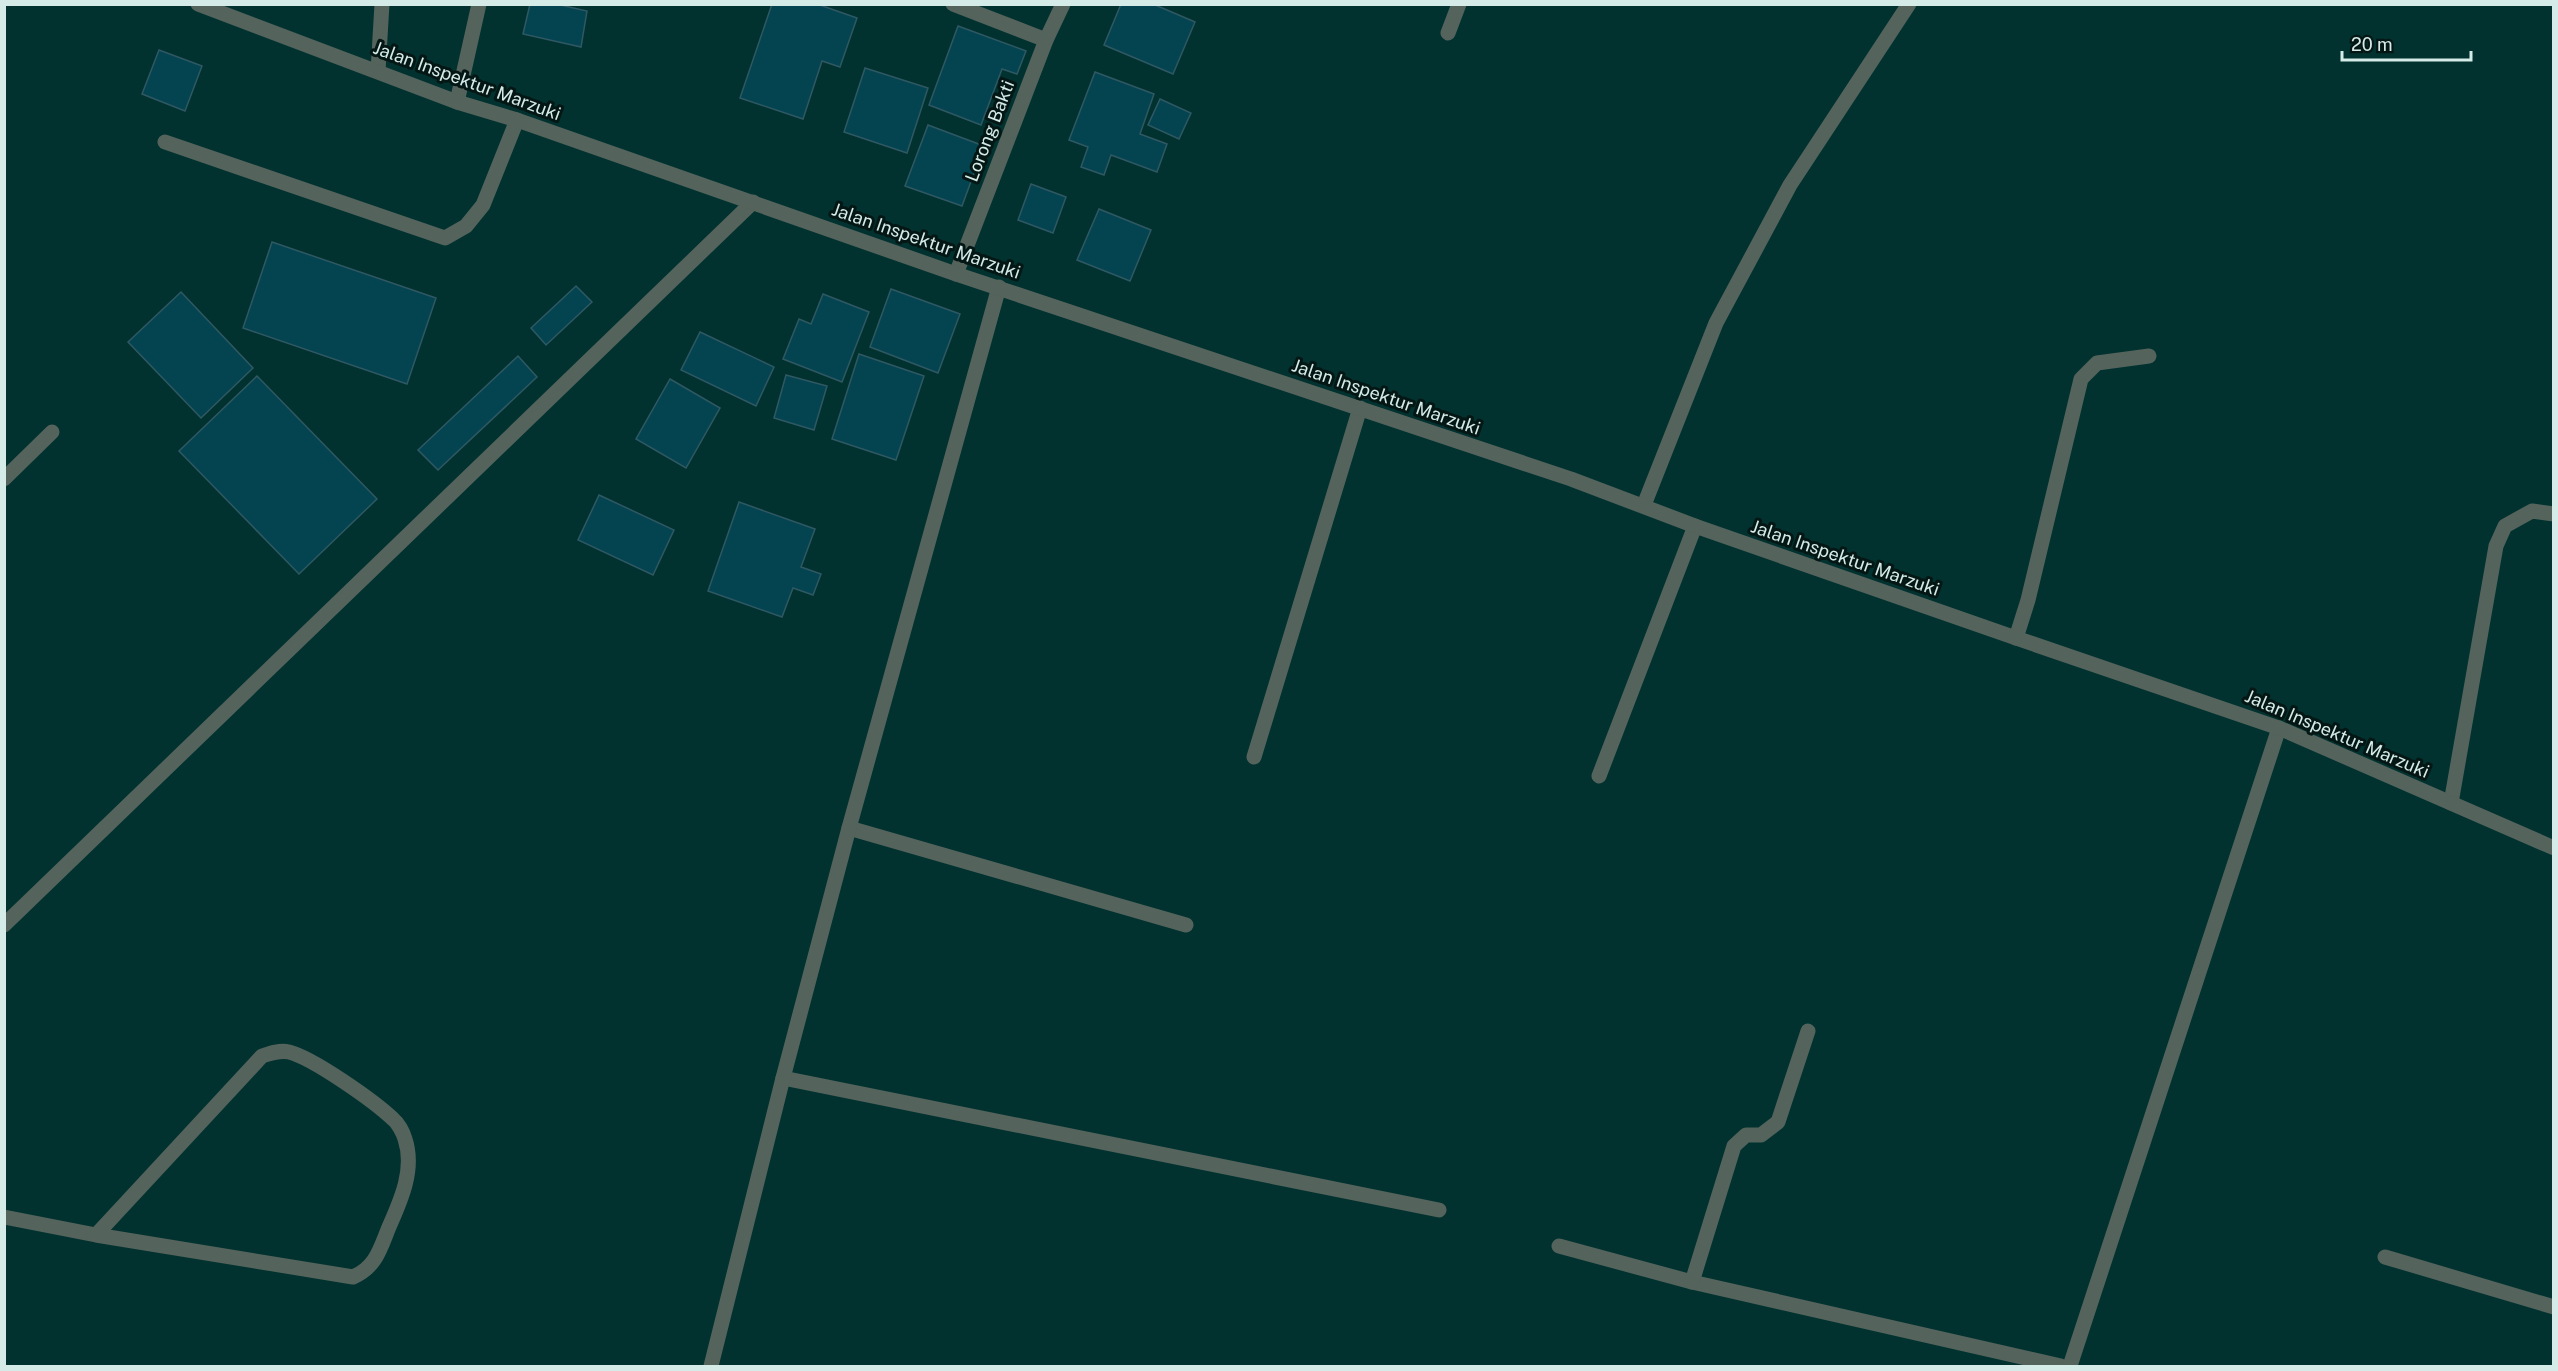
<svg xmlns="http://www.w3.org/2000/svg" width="2558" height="1371" font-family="'Public Sans',sans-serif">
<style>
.building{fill:#044451;stroke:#2f5863;stroke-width:1.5}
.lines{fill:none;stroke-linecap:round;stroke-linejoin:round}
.service{stroke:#54635b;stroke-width:15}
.minor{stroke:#54635b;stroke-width:15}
.tertiary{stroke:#54635b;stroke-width:15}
.labels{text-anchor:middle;stroke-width:6;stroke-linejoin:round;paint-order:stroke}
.street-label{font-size:18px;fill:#d4ebe8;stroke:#051715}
</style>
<rect width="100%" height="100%" fill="#01322f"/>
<g class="building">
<polygon points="530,4 556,4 587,11 581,47 523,34"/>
<polygon points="772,4 817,4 857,18 840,67 822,61 803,119 740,98"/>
<polygon points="1121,4 1153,4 1195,22 1173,74 1104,45"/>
<polygon points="958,26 1026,51 1017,74 1002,69 981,125 929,105"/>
<polygon points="159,50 202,66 185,111 142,94"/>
<polygon points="865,68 928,88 907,153 844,132"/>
<polygon points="1095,72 1154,94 1140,134 1167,144 1157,172 1111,155 1104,175 1081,167 1088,147 1069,140"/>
<polygon points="1160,99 1191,113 1179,139 1148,125"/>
<polygon points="928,125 984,146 962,206 905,186"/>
<polygon points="1031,184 1066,197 1053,233 1018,220"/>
<polygon points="1099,209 1151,230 1130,281 1077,260"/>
<polygon points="272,242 436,298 407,384 243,328"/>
<polygon points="576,286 592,302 546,345 531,328"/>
<polygon points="891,289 960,314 938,373 870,347"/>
<polygon points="181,292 253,368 201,418 128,342"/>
<polygon points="823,294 869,312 842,382 783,359 799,319 811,324"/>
<polygon points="700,332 774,367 756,406 681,370"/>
<polygon points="859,354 924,376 896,460 832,439"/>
<polygon points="518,356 537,377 438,470 418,450"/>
<polygon points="786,375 827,386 814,430 774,418"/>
<polygon points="257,376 377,499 299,574 179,451"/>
<polygon points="670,379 720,408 686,468 636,439"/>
<polygon points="599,495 674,530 653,575 578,540"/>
<polygon points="739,502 815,529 801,567 821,574 813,595 793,588 782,617 708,591"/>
</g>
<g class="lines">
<g class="service">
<polyline points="165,142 445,238 466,226 483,205 517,120"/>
<polyline points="1599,776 1695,526"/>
</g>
<g class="minor">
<polyline points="953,4 1046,40"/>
<polyline points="1448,33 1459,4"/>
<polyline points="378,71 382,4"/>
<polyline points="457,102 479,4"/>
<polyline points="956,274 1046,40 1063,4"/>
<polyline points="4,479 52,432"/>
<polyline points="1644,505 1716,323 1790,185 1909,4"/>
<polyline points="2016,638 2028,600 2081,379 2097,363 2149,356"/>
<polyline points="1254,757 1360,408"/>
<polyline points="2451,803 2496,546 2505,526 2532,511 2554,514"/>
<polyline points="849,828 1186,925"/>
<polyline points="4,925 753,202"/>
<polyline points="783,1078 1439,1210"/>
<path d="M4 1217 96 1235 353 1277C376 1267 380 1249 389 1227 401 1200 415 1169 405 1139 403 1132 398 1123 393 1119 374 1101 313 1058 289 1052 280 1050 271 1053 262 1056L96 1235"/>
<polyline points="1559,1246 1692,1282 2061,1366"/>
<polyline points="2385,1257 2554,1307"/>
<polyline points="1692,1282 1734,1146 1746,1135 1761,1135 1778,1122 1808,1031"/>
<polyline points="711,1366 783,1078 849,828 999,287"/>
<polyline points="2070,1366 2279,728"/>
</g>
<polyline class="tertiary" points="198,4 457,102 517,120 956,274 1571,479 1695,526 2016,638 2279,728 2554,848"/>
</g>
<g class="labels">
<g class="street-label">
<text transform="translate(467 81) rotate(20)" y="6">Jalan Inspektur Marzuki</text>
<text transform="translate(990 131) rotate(-69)" y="6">Lorong Bakti</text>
<text transform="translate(926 241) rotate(19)" y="6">Jalan Inspektur Marzuki</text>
<text transform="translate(1386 397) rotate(19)" y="6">Jalan Inspektur Marzuki</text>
<text transform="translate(1845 558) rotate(19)" y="6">Jalan Inspektur Marzuki</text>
<text transform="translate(2337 734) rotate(23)" y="6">Jalan Inspektur Marzuki</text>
</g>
</g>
<rect width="2558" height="1371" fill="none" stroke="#d4ebe8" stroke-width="12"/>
<path d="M2342 51v9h129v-9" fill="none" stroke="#d4ebe8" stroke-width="3"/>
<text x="2351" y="51" font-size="18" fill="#d4ebe8" stroke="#051715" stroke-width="4.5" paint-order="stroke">20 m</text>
</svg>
